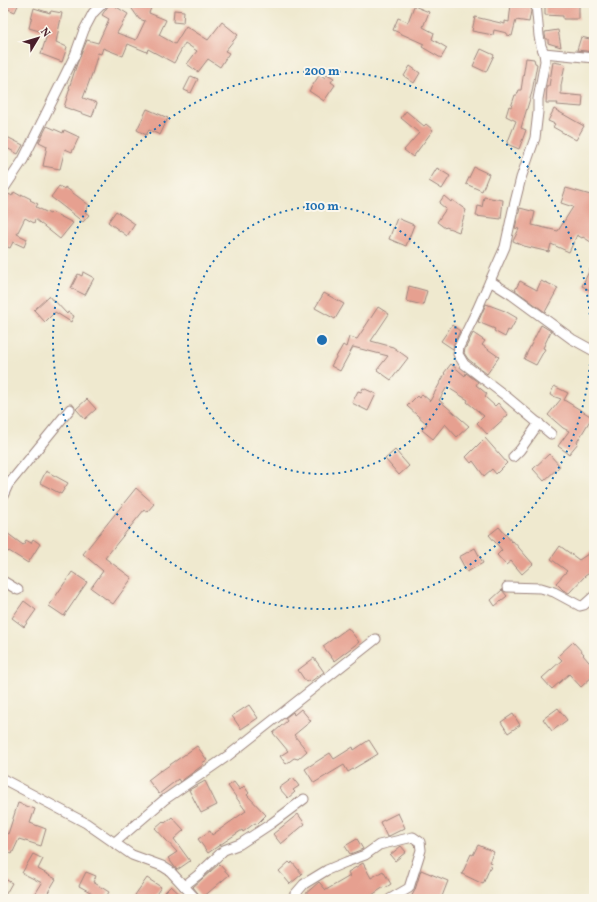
<svg xmlns="http://www.w3.org/2000/svg" width="597" height="902" font-family="Vollkorn,serif">
<style>
.building{fill:#e6a090}
.lines{fill:none;stroke-linecap:round;stroke-linejoin:round}
.minor-casing{stroke:#9c847d;stroke-width:11}
.minor{stroke:#fff;stroke-width:9}
.ring{fill:none;stroke:#1f6fb2;stroke-width:2;stroke-dasharray:2 4}
.centre{fill:#1f6fb2;stroke:#fbf7ec;stroke-width:2}
.ring-label{font-size:12px;text-anchor:middle;font-weight:bold;fill:#1f6fb2;stroke:#fbf7ec;stroke-width:4;stroke-linejoin:round;paint-order:stroke}
</style>
<rect width="100%" height="100%" fill="#fbf7ec"/>
<filter id="ink" filterUnits="userSpaceOnUse"><feTurbulence type="fractalNoise" baseFrequency=".025" numOctaves="2"/><feDisplacementMap in="SourceGraphic" scale="8" xChannelSelector="R" yChannelSelector="G"/><feConvolveMatrix kernelMatrix="1 2 1 2 8 2 1 2 1" color-interpolation-filters="sRGB"/></filter>
<filter id="wash" filterUnits="userSpaceOnUse"><feTurbulence type="fractalNoise" baseFrequency=".012" numOctaves="4" result="noise"/><feDisplacementMap in="SourceGraphic" scale="16" xChannelSelector="R" yChannelSelector="G"/><feGaussianBlur stdDeviation="0.9" result="paint"/><feColorMatrix in="noise" values="0 0 0 0 0 0 0 0 0 0 0 0 0 0 0 0 0 1.4 0 .05"/><feComposite in="paint" operator="in"/></filter>
<g filter="url(#wash)">
<rect width="100%" height="100%" fill="#efe9cf"/>
<g id="blocks">
<g class="building">
<polygon points="3,3 19,3 15,12 3,7"/>
<polygon points="110,3 128,14 117,33 136,40 145,21 139,19 128,3 139,3 151,8 149,13 166,20 159,35 175,44 186,26 208,40 222,22 238,35 225,51 229,53 220,67 208,59 198,72 187,64 197,51 185,43 174,63 148,49 147,52 128,44 123,56 103,48 101,54 98,53 92,74 83,98 97,103 92,117 64,107 70,88 69,88 77,64 87,40 98,43 109,19 102,15"/>
<polygon points="545,3 579,3 579,19 563,19 563,16 545,15"/>
<polygon points="511,4 530,7 531,11 529,22 516,20 512,36 507,35 507,33 494,30 493,35 472,31 475,17 505,24 505,21 509,22"/>
<polygon points="414,6 429,12 423,27 434,33 432,39 447,48 441,58 422,47 424,44 393,30 398,18 408,22"/>
<polygon points="34,8 50,13 51,11 62,13 56,42 67,47 62,62 41,54 47,35 46,35 46,33 29,28"/>
<polygon points="174,10 184,11 183,23 173,22"/>
<polygon points="558,30 561,47 548,43 548,39 546,39 545,35 545,32"/>
<polygon points="581,37 594,40 594,52 577,50"/>
<polygon points="481,49 494,55 486,72 473,66"/>
<polygon points="526,58 534,59 535,63 537,64 532,92 521,128 526,130 519,149 507,144 516,121 506,116 509,106 511,107 515,95 517,95 519,90 521,90"/>
<polygon points="553,62 565,64 561,86 561,94 583,96 582,107 557,105 558,103 546,103 547,86 549,86"/>
<polygon points="410,66 420,73 414,83 404,76"/>
<polygon points="320,74 325,78 327,74 334,78 331,82 335,85 324,101 309,91"/>
<polygon points="191,76 198,79 191,93 184,90"/>
<polygon points="147,109 168,118 160,135 149,130 146,135 137,130"/>
<polygon points="554,109 584,126 576,140 553,127 555,124 548,121"/>
<polygon points="406,111 424,126 426,124 433,130 413,157 404,150 419,133 401,118"/>
<polygon points="47,126 63,133 64,130 79,137 72,152 65,149 60,169 43,166 47,146 39,142"/>
<polygon points="3,135 23,145 18,154 3,146"/>
<polygon points="474,167 489,174 482,191 466,184"/>
<polygon points="437,168 450,176 442,189 429,181"/>
<polygon points="59,186 64,189 65,187 89,205 86,209 87,209 85,212 89,215 83,222 51,197"/>
<polygon points="566,188 594,196 594,244 583,237 582,238 577,235 569,252 551,244 549,252 524,246 513,241 519,229 515,228 520,208 535,212 532,225 558,231 573,207 561,203"/>
<polygon points="14,192 21,196 21,194 31,199 30,200 38,204 36,207 50,214 52,212 73,223 60,239 35,219 34,223 25,218 17,234 27,239 24,247 13,242 10,248 3,245 3,205 9,194 12,196"/>
<polygon points="444,196 451,202 452,200 466,210 459,232 446,227 445,228 437,222 446,209 439,203"/>
<polygon points="484,197 503,200 501,219 476,216 478,206 482,207"/>
<polygon points="116,211 135,224 127,236 108,222"/>
<polygon points="397,218 414,225 406,246 389,239"/>
<polygon points="594,261 594,292 582,286"/>
<polygon points="83,272 94,278 85,295 71,288 78,274 82,276"/>
<polygon points="520,281 537,290 541,281 545,283 545,282 558,288 545,312 515,290"/>
<polygon points="409,286 427,291 423,305 406,301"/>
<polygon points="324,293 344,304 335,319 315,308"/>
<polygon points="49,296 52,300 53,299 67,314 68,312 74,316 71,322 55,312 45,322 34,310"/>
<polygon points="486,304 505,311 517,318 510,331 508,330 505,337 494,331 495,329 478,322"/>
<polygon points="378,307 389,314 371,341 393,347 408,358 391,380 377,370 388,356 353,347 340,371 331,366 343,345 346,347 349,337 357,339"/>
<polygon points="452,325 460,331 454,344 453,349 441,341"/>
<polygon points="541,325 551,331 543,348 545,349 536,365 524,359"/>
<polygon points="473,333 485,341 482,345 499,357 487,374 468,359 464,353 465,349"/>
<polygon points="451,364 465,376 466,373 478,382 476,385 487,394 485,397 495,406 498,403 508,415 487,434 477,423 484,416 467,402 468,400 447,387 439,400 469,426 457,437 445,424 433,439 422,430 427,424 407,406 417,396 419,398 422,394 430,401 445,374 444,373"/>
<polygon points="554,386 568,393 564,400 592,417 577,442 578,443 569,454 558,446 569,431 563,428 548,415 561,399 550,395"/>
<polygon points="363,388 376,394 368,411 352,403 358,391 361,392"/>
<polygon points="87,399 96,409 85,419 76,409"/>
<polygon points="485,438 507,463 496,474 492,469 484,476 473,461 471,463 466,457"/>
<polygon points="395,450 409,466 399,475 385,459"/>
<polygon points="549,454 560,466 544,481 533,469"/>
<polygon points="46,471 68,483 61,494 40,483"/>
<polygon points="136,488 154,504 147,512 144,510 105,558 132,578 113,604 91,588 103,571 83,554"/>
<polygon points="499,527 512,542 513,541 533,564 522,574 511,561 506,565 497,555 502,550 489,535"/>
<polygon points="3,530 23,545 26,540 31,543 33,539 40,544 28,563 9,551 8,552 3,548"/>
<polygon points="560,546 579,560 594,550 594,570 585,576 569,593 563,590 556,583 567,571 551,559"/>
<polygon points="475,548 483,563 467,572 459,557"/>
<polygon points="72,572 87,582 64,616 49,606"/>
<polygon points="502,590 507,596 495,606 491,600"/>
<polygon points="24,601 36,610 24,627 12,618"/>
<polygon points="348,628 359,642 334,661 323,646"/>
<polygon points="573,642 584,654 583,655 594,668 594,675 581,687 569,674 552,689 542,678 562,660 558,656"/>
<polygon points="314,658 324,672 310,682 309,680 306,682 298,670"/>
<polygon points="249,705 258,718 241,729 232,716"/>
<polygon points="558,708 567,720 552,731 543,719"/>
<polygon points="301,709 311,721 294,735 307,751 298,759 294,758 286,764 280,756 288,751 273,733 287,721 285,718 293,712 294,715"/>
<polygon points="513,714 520,725 508,733 501,722"/>
<polygon points="369,740 378,754 348,772 344,765 314,783 305,769 330,753 334,759 353,747 354,750"/>
<polygon points="197,746 207,760 202,763 203,765 180,782 178,779 159,794 148,780 161,770 161,771"/>
<polygon points="293,778 299,786 293,790 295,792 288,798 279,788"/>
<polygon points="205,781 217,805 201,813 189,790"/>
<polygon points="234,782 240,790 244,786 249,793 247,795 266,815 257,824 255,823 243,832 242,830 208,853 198,839 210,831 212,835 246,811 228,786"/>
<polygon points="18,803 35,809 30,823 46,829 41,846 19,839 12,854 8,852 3,863 3,837 5,832 8,834"/>
<polygon points="398,813 405,828 387,837 380,822"/>
<polygon points="298,814 305,824 281,844 273,834"/>
<polygon points="172,817 184,830 174,839 190,861 177,870 168,858 177,852 155,828 163,821 165,823"/>
<polygon points="357,839 363,849 350,854 345,846"/>
<polygon points="478,845 494,852 489,862 492,863 483,884 462,874 471,854 473,855"/>
<polygon points="401,846 406,852 395,861 390,855"/>
<polygon points="33,854 43,859 38,869 56,879 44,899 32,899 42,883 22,873"/>
<polygon points="289,862 291,864 292,862 302,874 290,884 279,871"/>
<polygon points="363,863 371,878 383,871 391,884 385,888 384,887 366,899 307,899 304,895 319,882 326,890 350,876 348,872"/>
<polygon points="219,864 229,875 202,898 193,887 202,879"/>
<polygon points="421,870 448,881 441,899 410,899 415,890"/>
<polygon points="86,872 96,876 93,882 109,892 105,899 88,899 92,893 79,886"/>
<polygon points="3,878 12,883 3,899"/>
<polygon points="147,878 161,887 153,899 141,899 135,895"/>
<polygon points="171,886 185,899 168,899 163,894"/>
</g>
</g>
</g>
<g filter="url(#ink)">
<use href="#blocks" fill-opacity="0" stroke="#9c847d" stroke-width="1"/>
<g class="lines">
<g class="minor-casing">
<g id="minor">
<polyline points="536,3 539,36 541,46 544,53 545,61 538,99 538,112 535,138 521,178 513,210 505,247 477,310 459,347 458,354 464,364 507,397 551,434"/>
<polyline points="544,53 594,58"/>
<polyline points="3,190 23,160 75,55 84,30 93,13 103,3"/>
<polyline points="490,281 512,295 572,339 592,350 594,349"/>
<polyline points="513,457 520,450 539,423"/>
<polyline points="3,496 8,485 70,409"/>
<polyline points="3,581 18,590"/>
<polyline points="507,587 541,588 554,592 580,606 584,605 594,596"/>
<polyline points="3,779 86,823 132,855 162,866 170,871 196,899"/>
<polyline points="114,843 164,800 229,755 376,639"/>
<polyline points="184,886 198,875 224,850 240,844 272,823 304,799"/>
<polyline points="291,899 304,884 327,870 346,862 365,855 379,845 413,837 420,842 421,850 409,888 390,899"/>
</g>
</g>
<use href="#minor" class="minor"/>
</g>
</g>
<g class="ring">
<circle cx="322" cy="340" r="134"/>
<circle cx="322" cy="340" r="269"/>
</g>
<circle cx="322" cy="340" r="6" class="centre"/>
<g class="ring-label">
<text x="322" y="75">200 m</text>
<text x="322" y="210">100 m</text>
</g>
<rect width="597" height="902" fill="none" stroke="#fbf7ec" stroke-width="16"/>
<g transform="translate(38 38) rotate(52)" stroke="#fbf7ec" stroke-width="3" paint-order="stroke">
<path d="M0-3L7 15L0 10L-7 15Z" fill="#4a1f2b"/>
<text y="-6" font-size="11" font-weight="bold" text-anchor="middle" fill="#4a1f2b">N</text>
</g>
</svg>
